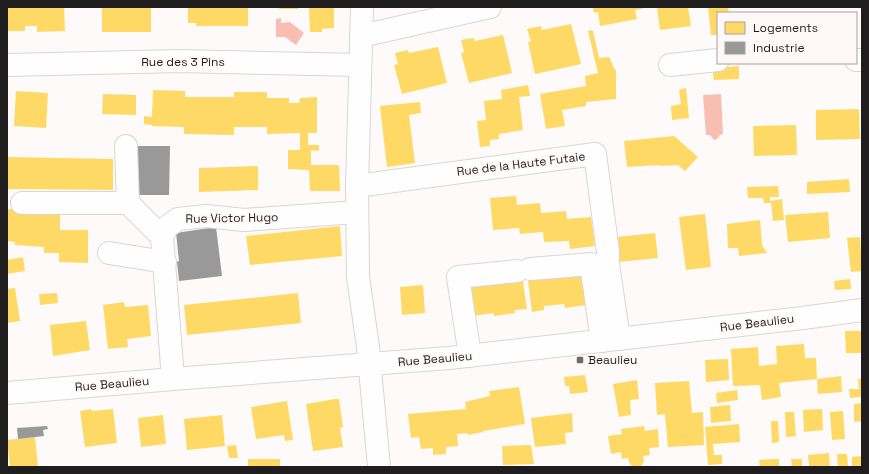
<svg xmlns="http://www.w3.org/2000/svg" width="869" height="474" font-family="'Space Grotesk',sans-serif">
<style>
.water{fill:#f8beb2}
.homes{fill:#ffd966}
.industry{fill:#999}
.lines{fill:none;stroke-linecap:round;stroke-linejoin:round}
.minor-casing{stroke:#d8d5d5;stroke-width:24}
.minor{stroke:#fffefe;stroke-width:22}
.poi-dot{fill:#6d6a6a;stroke:#fef9f8;stroke-width:1.5}
.labels{text-anchor:middle;stroke-width:4;stroke-linejoin:round;paint-order:stroke}
.street-label{font-size:12px;fill:#1f1d1d;stroke:#fef9f8}
.poi-label{font-size:12px;fill:#1f1d1d;stroke:#fef9f8;text-anchor:start}
</style>
<rect width="100%" height="100%" fill="#fdfaf9"/>
<g class="water">
<polygon points="281,18 281,23 290,22 304,33 296,45 285,37 276,37 276,19"/>
<polygon points="721,94 723,134 720,135 717,139 714,140 710,135 706,135 703,95"/>
</g>
<g class="homes">
<polygon points="33,7 64,7 65,31 37,32 37,26 25,26 25,31 7,31 7,8"/>
<rect x="102" y="7" width="49" height="25"/>
<polygon points="188,7 248,7 248,26 196,26 196,23 188,23"/>
<rect x="279" y="7" width="19" height="2"/>
<polygon points="308,7 334,7 334,28 322,29 322,32 310,32 309,8"/>
<polygon points="593,7 645,7 645,8 635,10 637,19 600,26 598,12 594,13"/>
<polygon points="657,7 688,7 691,26 660,30"/>
<polygon points="708,7 728,7 729,13 718,13 718,35 711,35"/>
<polygon points="571,24 581,64 535,74 528,42 531,41 527,29 541,26 542,30"/>
<polygon points="591,30 593,31 599,58 609,57 615,70 616,70 616,99 586,102 586,106 562,110 565,126 546,129 540,94 586,86 585,76 598,73 588,31"/>
<polygon points="503,35 512,73 469,83 461,53 464,52 461,40 473,38 475,41"/>
<polygon points="438,47 447,83 402,94 394,65 398,64 395,53 408,50 409,53"/>
<polygon points="739,66 739,79 714,80 712,68"/>
<polygon points="528,85 530,96 519,97 523,130 499,134 499,139 490,140 490,146 480,147 477,121 486,120 484,101 502,99 501,90"/>
<polygon points="686,88 689,118 672,120 671,106 681,104 679,90"/>
<polygon points="153,90 185,91 185,97 234,97 234,92 267,92 267,98 289,98 289,103 299,103 300,98 317,97 317,133 308,133 308,145 319,145 319,151 311,150 311,165 339,165 340,191 310,191 309,170 288,169 288,150 300,150 300,133 267,134 267,127 234,127 234,135 184,134 184,127 152,126 152,125 144,124 144,116 152,117"/>
<polygon points="16,91 48,93 46,128 14,126"/>
<polygon points="103,94 136,95 136,115 102,114"/>
<polygon points="420,102 421,113 409,115 415,163 387,167 380,106"/>
<polygon points="859,109 860,139 816,140 816,110"/>
<polygon points="796,125 797,155 754,156 753,126"/>
<polygon points="674,136 698,157 685,171 678,165 660,166 660,165 627,167 624,141"/>
<polygon points="7,157 113,159 113,190 7,189"/>
<polygon points="258,166 258,190 199,192 199,168"/>
<polygon points="849,179 850,192 807,194 807,182"/>
<polygon points="778,186 779,197 770,197 770,201 782,199 784,220 773,221 771,203 764,203 763,198 748,198 747,187"/>
<polygon points="516,196 517,205 540,203 541,213 566,211 567,219 591,217 595,246 570,249 569,241 544,242 543,232 520,234 519,228 493,230 490,198"/>
<polygon points="7,209 60,210 60,230 88,230 88,263 59,262 59,253 44,253 44,247 15,245 15,242 7,241"/>
<polygon points="828,212 830,238 788,242 785,215"/>
<polygon points="705,214 711,267 686,270 679,217"/>
<polygon points="760,220 762,245 767,253 739,256 738,248 728,248 727,224"/>
<polygon points="340,226 342,256 250,265 246,236"/>
<polygon points="655,233 658,258 619,262 616,237"/>
<polygon points="860,237 862,271 851,272 847,238"/>
<polygon points="23,257 25,271 7,274 7,260"/>
<polygon points="582,273 586,305 565,308 564,304 544,306 544,310 532,312 528,281 540,279 539,274"/>
<polygon points="522,276 527,309 515,310 515,313 494,316 494,313 472,316 468,284"/>
<polygon points="850,279 851,289 835,290 834,281"/>
<polygon points="423,285 425,313 402,315 400,287"/>
<polygon points="15,288 20,321 7,323 7,289"/>
<polygon points="57,293 58,303 40,305 39,294"/>
<polygon points="298,293 301,323 187,335 184,305"/>
<polygon points="124,302 125,307 148,305 151,336 127,339 128,347 108,349 103,305"/>
<polygon points="86,321 90,350 53,356 50,325"/>
<polygon points="845,331 862,331 862,353 846,353"/>
<polygon points="804,344 805,358 816,358 817,379 841,376 842,392 818,394 817,379 779,383 781,397 762,400 760,385 733,386 731,349 758,347 759,366 777,364 776,346"/>
<polygon points="728,359 729,380 706,382 705,360"/>
<polygon points="585,375 588,392 570,394 569,386 565,386 564,377"/>
<polygon points="858,379 862,379 862,397 850,398 849,389 859,389"/>
<polygon points="637,380 639,399 630,400 631,415 619,417 613,384"/>
<polygon points="689,381 692,413 703,412 704,445 668,447 665,414 657,415 655,383"/>
<polygon points="519,387 525,424 483,431 483,432 468,435 467,433 457,434 458,446 446,447 446,454 433,455 433,448 421,449 419,437 411,438 408,414 466,409 465,402 490,396 489,391"/>
<polygon points="737,390 738,400 717,403 716,393"/>
<polygon points="335,399 339,399 343,427 340,428 343,447 313,451 306,404"/>
<polygon points="287,401 293,440 285,441 284,435 256,439 251,407"/>
<polygon points="862,403 862,421 854,422 854,404"/>
<polygon points="730,405 731,421 711,423 710,407"/>
<polygon points="91,409 92,411 113,409 117,443 85,447 80,411"/>
<polygon points="822,409 823,430 804,432 803,410"/>
<polygon points="843,411 845,439 832,440 830,412"/>
<polygon points="785,412 794,412 796,436 786,437"/>
<polygon points="572,413 573,432 565,433 566,444 535,447 531,418"/>
<polygon points="163,415 166,444 141,447 138,418"/>
<polygon points="222,415 225,446 187,450 184,419"/>
<polygon points="771,421 778,421 779,442 772,443"/>
<polygon points="739,424 740,442 713,444 714,455 722,455 722,464 708,465 705,427"/>
<polygon points="644,426 645,431 658,429 659,447 649,448 650,455 643,456 644,462 640,467 633,467 630,464 628,458 622,459 621,452 611,454 608,436 622,434 621,429"/>
<polygon points="35,437 38,467 10,467 7,440"/>
<polygon points="236,445 238,458 229,458 227,446"/>
<polygon points="531,445 534,464 503,465 502,446"/>
<polygon points="829,453 830,467 809,467 808,455"/>
<polygon points="837,454 847,454 848,467 838,467"/>
<polygon points="862,456 862,467 852,467 852,457"/>
<rect x="248" y="459" width="32" height="8"/>
<polygon points="779,459 779,467 760,467 759,460"/>
<polygon points="791,459 802,459 802,467 792,467"/>
</g>
<g class="industry">
<polygon points="135,146 170,146 169,195 134,195"/>
<polygon points="216,227 222,276 179,281 177,262 179,261 176,233"/>
<polygon points="47,426 48,429 43,430 44,436 18,439 17,428"/>
</g>
<g class="lines">
<g class="minor-casing">
<g id="minor">
<polyline points="362,7 357,186 358,277 368,347 379,467"/>
<polyline points="361,36 490,7"/>
<polyline points="856,60 862,60"/>
<polyline points="7,65 179,61 360,65"/>
<polyline points="670,65 718,60"/>
<polyline points="126,146 128,203 162,237"/>
<polyline points="357,186 595,154 608,252 608,264 619,339"/>
<polyline points="22,203 128,203"/>
<polyline points="109,253 165,262"/>
<polyline points="530,269 591,264 602,341"/>
<polyline points="470,356 458,277 517,271"/>
<polyline points="173,379 162,237 167,227 178,219 206,216 244,220 357,212"/>
<polyline points="7,393 173,379 449,358 803,318 862,310"/>
</g>
</g>
<use href="#minor" class="minor"/>
</g>
<rect class="poi-dot" x="576" y="356" width="8" height="8" rx="2"/>
<g class="labels">
<g class="street-label">
<text x="183" y="66">Rue des 3 Pins</text>
<text transform="translate(521 164) rotate(-7)" y="4">Rue de la Haute Futaie</text>
<text transform="translate(232 218) rotate(-1)" y="4">Rue Victor Hugo</text>
<text transform="translate(757 323) rotate(-7)" y="4">Rue Beaulieu</text>
<text transform="translate(435 359) rotate(-5)" y="4">Rue Beaulieu</text>
<text transform="translate(112 384) rotate(-5)" y="4">Rue Beaulieu</text>
</g>
<g class="poi-label">
<text x="588" y="364">Beaulieu</text>
</g>
</g>
<rect width="869" height="474" fill="none" stroke="#1f1d1d" stroke-width="16"/>
<rect x="717" y="12" width="140" height="52" fill="#fef9f8" stroke="#a5a1a0"/>
<rect x="725" y="22" width="20" height="12" fill="#ffd966" stroke="#a5a1a0"/>
<text x="753" y="32" font-size="12" fill="#1f1d1d">Logements</text>
<rect x="725" y="42" width="20" height="12" fill="#999999" stroke="#a5a1a0"/>
<text x="753" y="52" font-size="12" fill="#1f1d1d">Industrie</text>
</svg>
